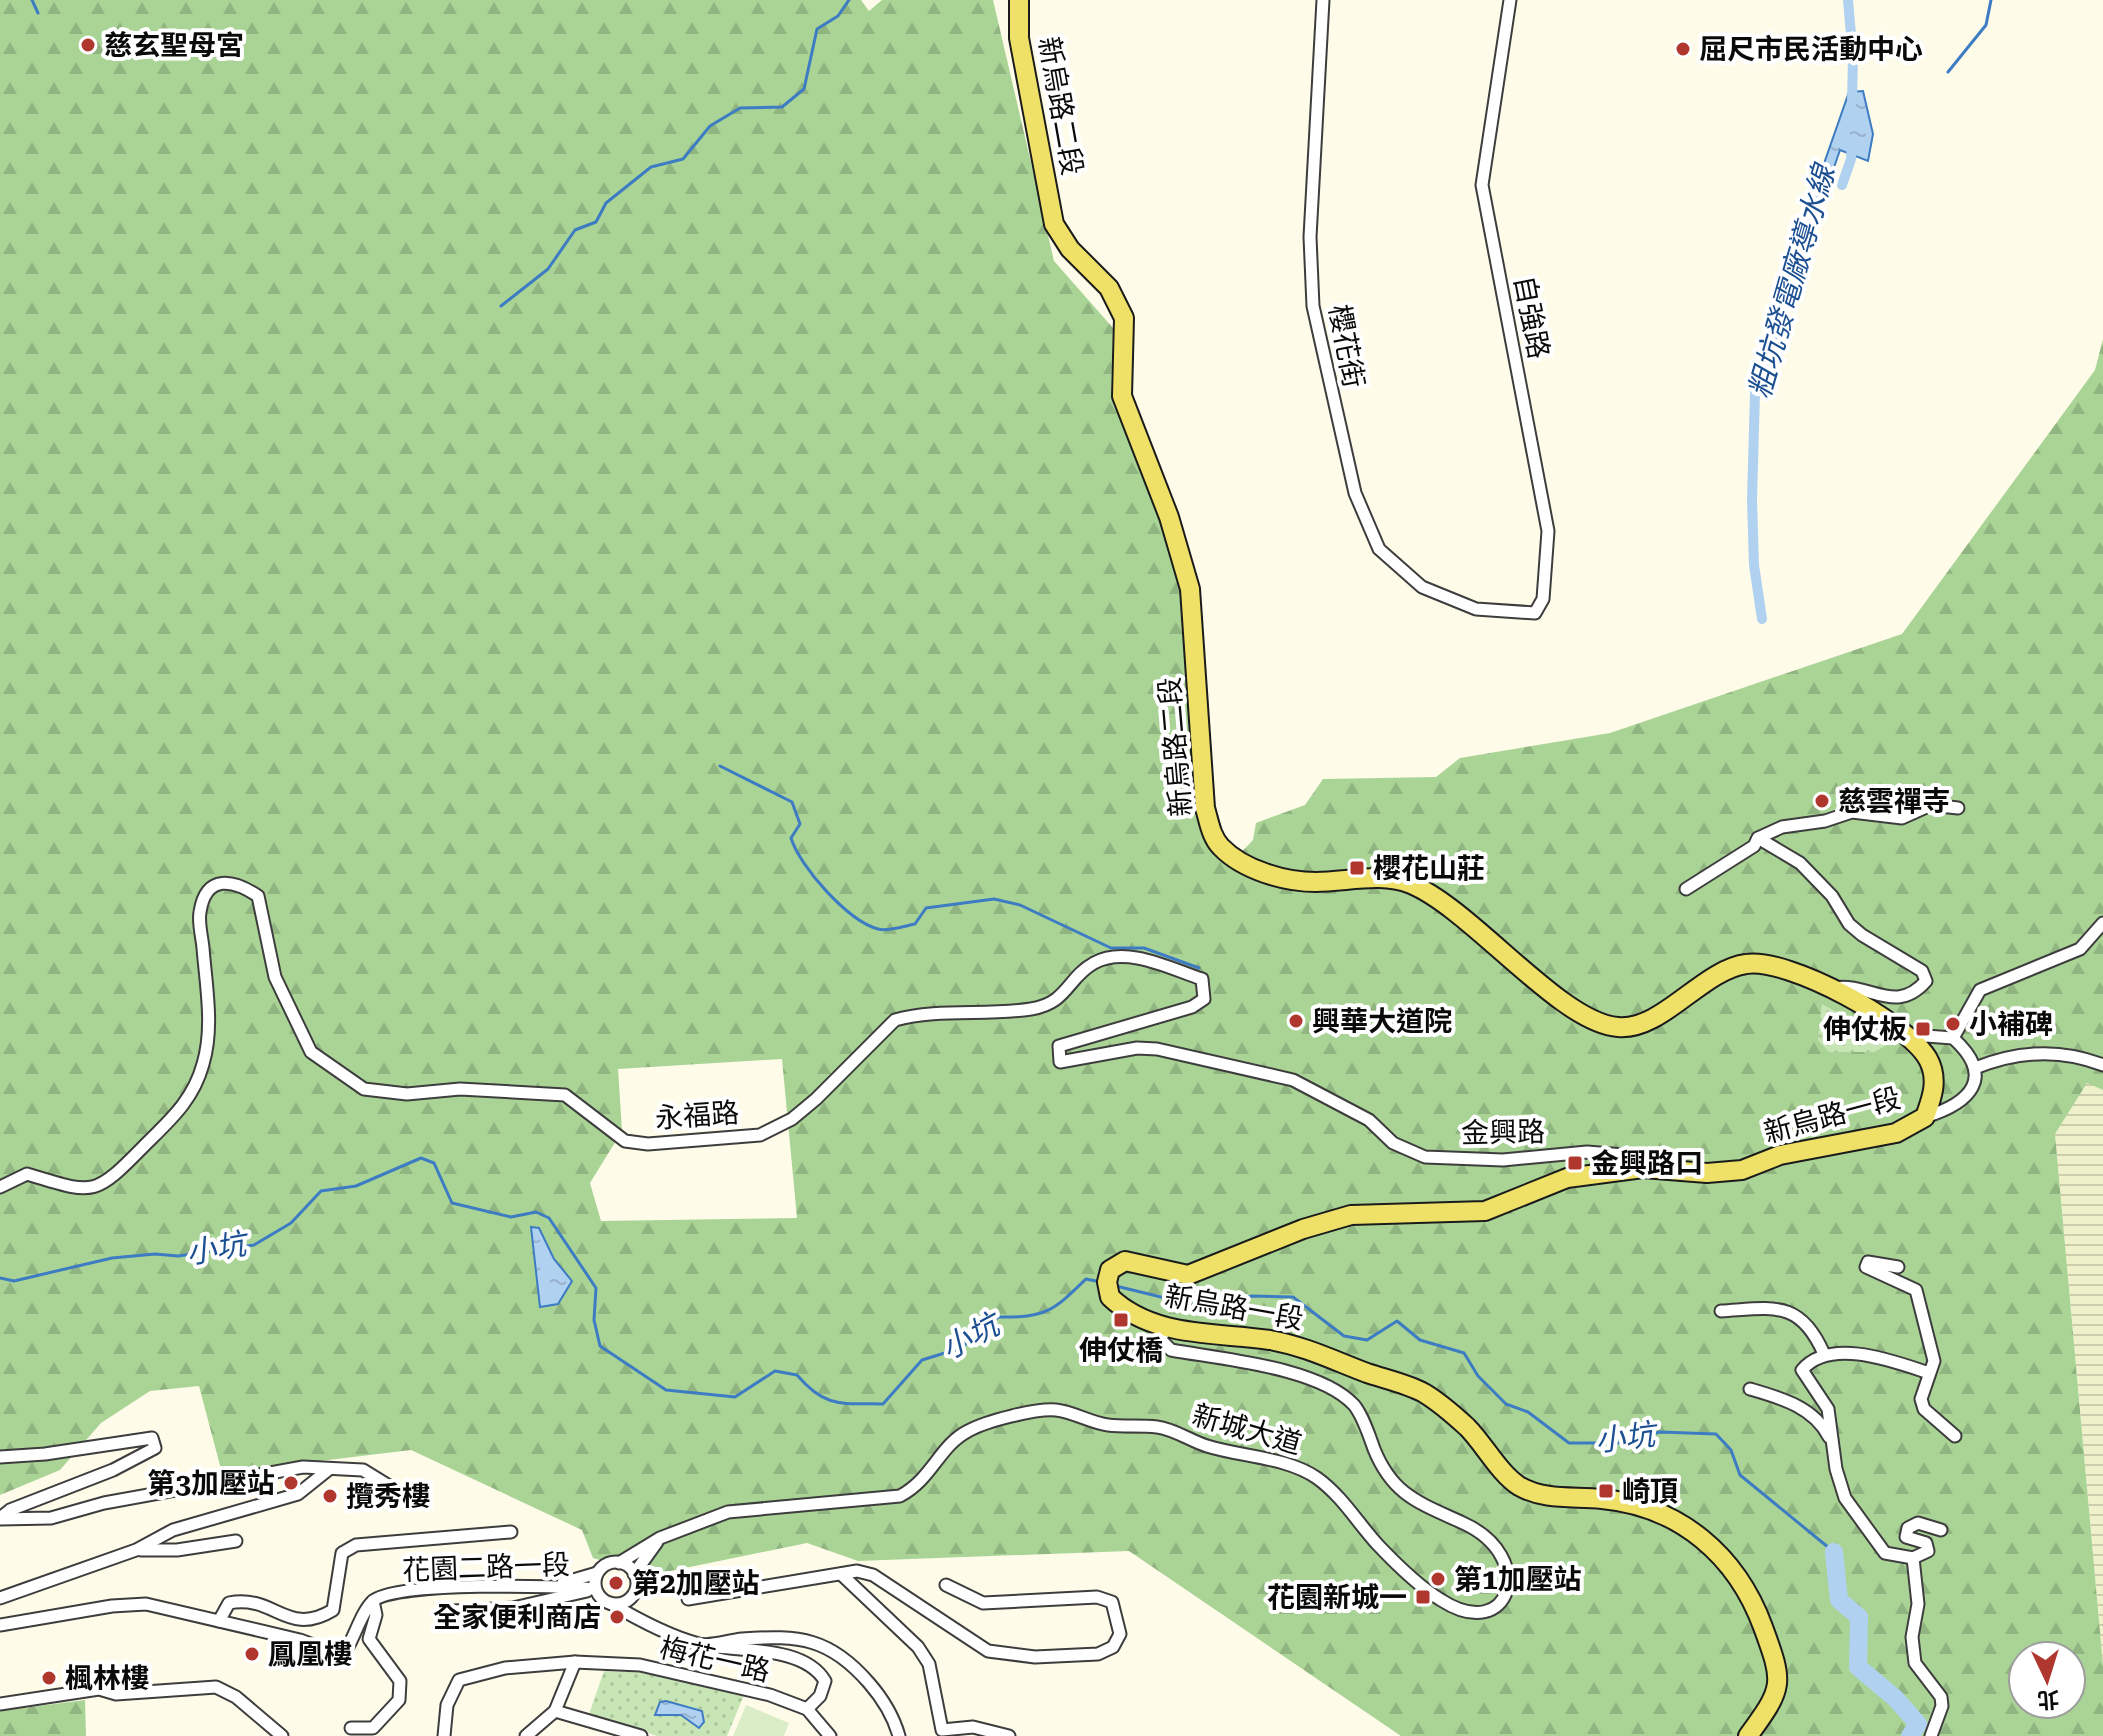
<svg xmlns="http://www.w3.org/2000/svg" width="2103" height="1736" font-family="'Roboto Serif','Noto Sans TC',serif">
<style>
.farmland{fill:url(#farmland-rules)}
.forest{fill:url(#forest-firs);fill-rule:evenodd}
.park{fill:url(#park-dots)}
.pitch{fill:#dbedc7}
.water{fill:url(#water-ripples);stroke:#3d7cc3;stroke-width:2}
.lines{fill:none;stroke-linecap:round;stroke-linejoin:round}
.stream{stroke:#3d7cc3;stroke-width:3}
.canal{stroke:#b1d1f1;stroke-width:10}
.river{stroke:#b1d1f1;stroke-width:18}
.minor-casing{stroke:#3d3d3d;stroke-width:15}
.primary-casing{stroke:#1b1b1b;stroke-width:22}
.minor{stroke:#fff;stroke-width:11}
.primary{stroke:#efe067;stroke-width:18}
.poi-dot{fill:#b0372d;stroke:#fff;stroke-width:3}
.labels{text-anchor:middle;stroke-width:8;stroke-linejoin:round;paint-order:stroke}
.poi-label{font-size:28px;font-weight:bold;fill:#0a0a0a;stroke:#fff;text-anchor:start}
.street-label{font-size:28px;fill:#0a0a0a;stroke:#fff}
.water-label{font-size:30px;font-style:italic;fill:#1d5092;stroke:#fff}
</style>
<defs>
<pattern id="farmland-rules" width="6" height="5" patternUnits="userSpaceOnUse" patternTransform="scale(2)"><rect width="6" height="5" fill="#eff1cb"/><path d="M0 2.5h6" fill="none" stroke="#cccdad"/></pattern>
<pattern id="forest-firs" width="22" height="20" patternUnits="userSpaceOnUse" patternTransform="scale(2)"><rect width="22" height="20" fill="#aad496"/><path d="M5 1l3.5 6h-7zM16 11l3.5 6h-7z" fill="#91b580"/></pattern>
<pattern id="park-dots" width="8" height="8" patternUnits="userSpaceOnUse" patternTransform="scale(2)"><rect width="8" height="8" fill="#c8e5b6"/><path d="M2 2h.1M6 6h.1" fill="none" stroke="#aac39b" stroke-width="1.8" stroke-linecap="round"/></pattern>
<pattern id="water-ripples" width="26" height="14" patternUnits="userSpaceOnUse" patternTransform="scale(2)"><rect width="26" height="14" fill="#b1d1f1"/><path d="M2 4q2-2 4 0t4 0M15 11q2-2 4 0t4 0" fill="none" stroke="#97b2cd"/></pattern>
</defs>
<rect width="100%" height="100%" fill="#fefce9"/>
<polygon class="farmland" points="2087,1082 2103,1090 2103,1665 2055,1134"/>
<g class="forest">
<path d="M0 0H861L869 11 882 0H993L1054 261 1113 328 1111 394 1166 532 1179 585 1198 745 1200 832 1215 853 1234 860 1253 840 1256 823 1305 805 1323 779 1436 777 1460 758 1610 733 1902 634 2095 370 2103 339V1090L2087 1083 2055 1134 2103 1665V1736H1401L1129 1551 858 1561 807 1543 651 1575 593 1558 582 1530 411 1450 222 1473 199 1386 150 1391 101 1423 60 1470 0 1495ZM782 1059 797 1218 601 1221 590 1183 622 1131 618 1069ZM2023 1656H2071V1704H2023Z"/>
<polygon points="85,1700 86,1736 0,1736 0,1711"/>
</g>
<g class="park">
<polygon points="1822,1004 1891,1043 1874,1052 1829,1052 1818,1040"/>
<polygon points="604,1671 657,1673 744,1695 727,1736 657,1736 589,1714"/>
</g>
<polygon class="pitch" points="746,1705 789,1723 784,1736 733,1736"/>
<g class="water">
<polygon points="1863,91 1873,134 1868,161 1840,150 1830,179 1820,175 1849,92"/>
<polygon points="531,1227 539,1228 554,1259 572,1281 558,1304 540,1307"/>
<polygon points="666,1701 702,1711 704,1722 699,1728 681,1715 655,1715 660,1702"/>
</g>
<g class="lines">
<g class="stream">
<polyline points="32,0 38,13"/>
<polyline points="1948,72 1986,25 1991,0"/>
<polyline points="501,306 548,269 575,230 596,222 606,203 651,167 683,159 710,126 740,108 782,107 804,89 817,29 838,16 849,0"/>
<path d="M720 766 792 802 800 824 791 838C800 867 848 921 878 929 888 932 904 926 915 924L926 908 994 899 1020 905 1111 948H1144L1199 968"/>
<path d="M0 1278 14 1281 112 1258 155 1254 178 1256 254 1245 291 1223 321 1191 356 1186 421 1158 434 1163 452 1203 511 1217 536 1212 549 1218 596 1288 594 1320 600 1346 666 1390 735 1397 775 1371 797 1375C826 1409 842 1403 883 1404L922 1360 961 1348 998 1317C1046 1318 1053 1311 1086 1279L1101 1282"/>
<polyline points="1116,1286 1206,1308 1252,1296 1293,1297 1344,1336 1367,1340 1397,1321 1420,1340 1464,1353 1478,1376 1506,1404 1528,1412 1569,1443 1621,1443 1660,1432 1716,1434 1731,1450 1740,1475 1834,1552"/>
</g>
<g class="canal">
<polyline points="1848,0 1853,57 1852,102"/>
<polyline points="1842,185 1851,159 1852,142"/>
<polyline points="1762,619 1754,565 1752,500 1755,393 1827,167"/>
</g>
<polyline class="river" points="1834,1552 1839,1600 1859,1617 1858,1667 1895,1698 1918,1724 1910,1736"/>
<g class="minor-casing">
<g id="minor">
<polyline points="1323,0 1310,237 1313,306 1355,493 1379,549 1422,587 1476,609 1535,613 1543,599 1548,531 1482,185 1510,0"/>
<polyline points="1686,889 1754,846 1758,838"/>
<path d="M1834 988C1870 982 1895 1016 1926 981L1922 971 1862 935 1849 924 1832 896 1800 863 1758 838 1782 827 1825 821 1852 812 1902 818 1931 805 1958 808"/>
<polyline points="1912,1040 1926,1036 1953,1038 1980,990 2080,949 2103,923"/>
<path d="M1975 1068C2017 1051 2060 1048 2103 1065"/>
<path d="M1925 1117C1971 1103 1996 1077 1953 1038"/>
<path d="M0 1187 27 1174C94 1194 93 1198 143 1147 169 1121 193 1101 203 1064 214 1027 206 986 203 948 202 937 198 923 200 912 206 873 234 880 258 896L275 977 311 1052 364 1089 407 1094 460 1089 565 1095 625 1141 648 1144 760 1135 792 1119 816 1099 895 1020C938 1008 987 1016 1031 1009 1068 1003 1067 978 1094 963 1127 945 1171 969 1202 979L1204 999 1192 1007 1059 1046 1060 1062 1137 1048 1157 1049 1293 1080 1369 1120 1393 1143 1425 1157 1503 1160 1587 1152 1636 1156 1643 1168"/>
<polyline points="1898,1267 1868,1262 1866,1267 1916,1290 1934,1361 1921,1399 1924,1409 1955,1436"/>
<path d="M1721 1311C1773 1308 1800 1299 1824 1354"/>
<path d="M1750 1389C1781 1398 1814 1407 1829 1437"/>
<polyline points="0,1457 45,1454 152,1438 155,1448 113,1470 10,1510 0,1518"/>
<polyline points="0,1519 51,1518 104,1503 303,1467 363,1470 402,1494"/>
<polyline points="141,1550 177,1550 236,1541"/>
<path d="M1913 1558 1885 1553 1845 1498 1836 1469 1828 1409 1802 1370C1830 1337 1893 1361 1929 1373"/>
<polyline points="1913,1558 1918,1604 1912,1637 1915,1663 1941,1697 1942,1706 1931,1736"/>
<polyline points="1913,1558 1928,1551 1926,1543 1906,1537 1908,1528 1918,1523 1941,1530"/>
<circle cx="616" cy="1583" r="21"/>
<path d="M619 1563 660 1538 728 1512 900 1496C933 1478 939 1446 968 1431 986 1421 1037 1408 1056 1410 1074 1412 1091 1423 1108 1425 1124 1427 1141 1425 1157 1427 1174 1429 1191 1441 1207 1446 1242 1457 1287 1457 1317 1478 1342 1496 1357 1522 1378 1545 1396 1564 1418 1586 1441 1600 1511 1645 1538 1557 1463 1523 1420 1503 1393 1496 1374 1449 1369 1435 1363 1416 1354 1405 1319 1367 1220 1359 1171 1350L1161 1340 1165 1327"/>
<polyline points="634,1574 657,1542"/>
<polyline points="841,1574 918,1647 929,1664 942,1730 973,1727 1009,1736"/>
<polyline points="563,1583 597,1573"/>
<polyline points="0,1598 136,1550 173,1530 298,1494 328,1470"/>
<polyline points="688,1599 857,1571 873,1575 988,1651 1035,1657 1098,1654 1113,1647 1120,1634 1112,1602 1097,1597 983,1603 946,1585"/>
<path d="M610 1603C637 1619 668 1636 699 1644 712 1647 729 1640 742 1639 800 1635 830 1638 869 1683 883 1699 893 1715 899 1736"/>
<polyline points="453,1611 513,1608 587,1591"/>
<path d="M219 1621 229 1603C275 1594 287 1638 333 1610L342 1553 356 1545 511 1532"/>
<path d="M0 1625 112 1606 146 1604 300 1640 329 1651 349 1645C356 1632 363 1610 373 1601 396 1581 560 1586 595 1589"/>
<path d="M719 1647C752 1651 806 1649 825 1681L820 1696 807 1709"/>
<polyline points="0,1704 99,1689 116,1694 216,1687 236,1697 282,1736"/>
<polyline points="555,1711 641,1736"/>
<polyline points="351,1728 373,1728 399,1700 400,1681 369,1639 376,1615 373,1601"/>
<polyline points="444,1736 447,1705 459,1680 505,1668 575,1662 640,1665 770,1695 807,1709 830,1736"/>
<polyline points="526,1736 555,1711 575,1662"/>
</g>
</g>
<g class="primary-casing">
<path id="primary" d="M1019 0V38L1054 224 1070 249 1109 288 1124 318 1122 396 1169 517 1190 589 1205 808C1209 821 1211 837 1221 847 1243 870 1285 882 1316 882 1347 882 1381 872 1411 884 1473 910 1560 1023 1618 1027 1662 1031 1702 970 1746 964 1788 957 1907 1022 1928 1059 1939 1079 1932 1098 1925 1117L1896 1133 1780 1155 1742 1170 1707 1173 1643 1168 1567 1178 1485 1211 1351 1215 1303 1229 1188 1275 1125 1261 1110 1270 1107 1282 1110 1297C1153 1338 1215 1332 1270 1340 1305 1346 1335 1361 1367 1373 1385 1379 1408 1384 1424 1393 1439 1402 1455 1416 1467 1427 1484 1444 1499 1473 1519 1486 1545 1501 1574 1496 1602 1499 1680 1506 1737 1556 1763 1627 1784 1684 1784 1687 1748 1736"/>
</g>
<use href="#minor" class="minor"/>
<use href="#primary" class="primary"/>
</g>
<g class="poi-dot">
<circle cx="88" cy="45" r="8"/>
<circle cx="1683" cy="49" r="8"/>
<circle cx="1822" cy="801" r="8"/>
<rect x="1349" y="860" width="16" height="16" rx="4"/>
<circle cx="1296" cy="1021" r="8"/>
<circle cx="1953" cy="1024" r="8"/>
<rect x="1915" y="1021" width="16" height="16" rx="4"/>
<rect x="1567" y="1155" width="16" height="16" rx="4"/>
<rect x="1113" y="1312" width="16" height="16" rx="4"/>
<circle cx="291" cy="1483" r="8"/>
<rect x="1598" y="1483" width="16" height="16" rx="4"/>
<circle cx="330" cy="1496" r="8"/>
<circle cx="1438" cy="1579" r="8"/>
<circle cx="616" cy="1583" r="8"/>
<rect x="1415" y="1589" width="16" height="16" rx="4"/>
<circle cx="617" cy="1617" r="8"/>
<circle cx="252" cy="1654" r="8"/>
<circle cx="49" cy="1678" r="8"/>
</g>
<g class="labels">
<g class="poi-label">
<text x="104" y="55">慈玄聖母宮</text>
<text x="1699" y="59">屈尺市民活動中心</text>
<text x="1838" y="811">慈雲禪寺</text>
<text x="1373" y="878">櫻花山莊</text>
<text x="1312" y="1031">興華大道院</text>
<text x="1969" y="1034">小補碑</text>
<text x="1907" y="1039" text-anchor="end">伸仗板</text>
<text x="1591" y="1173">金興路口</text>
<text x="1121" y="1360" text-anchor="middle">伸仗橋</text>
<text x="275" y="1493" text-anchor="end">第3加壓站</text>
<text x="1622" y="1501">崎頂</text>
<text x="346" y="1506">攬秀樓</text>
<text x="1454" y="1589">第1加壓站</text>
<text x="632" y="1593">第2加壓站</text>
<text x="1407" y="1607" text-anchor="end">花園新城一</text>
<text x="601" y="1627" text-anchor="end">全家便利商店</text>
<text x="268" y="1664">鳳凰樓</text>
<text x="65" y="1688">楓林樓</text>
</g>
<g class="street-label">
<text transform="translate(1061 106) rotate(80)" y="10">新烏路二段</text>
<text transform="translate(1532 317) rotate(79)" y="10">自強路</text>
<text transform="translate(1347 346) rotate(79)" y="10">櫻花街</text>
<text transform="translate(1175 747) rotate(-95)" y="10">新烏路二段</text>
<text transform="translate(697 1115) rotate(-4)" y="10">永福路</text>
<text transform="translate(1832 1115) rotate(-15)" y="10">新烏路一段</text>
<text transform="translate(1503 1132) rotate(-1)" y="10">金興路</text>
<text transform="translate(1234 1307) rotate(10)" y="10">新烏路一段</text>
<text transform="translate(1247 1429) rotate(16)" y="10">新城大道</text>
<text transform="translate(486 1567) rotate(-2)" y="10">花園二路一段</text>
<text transform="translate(715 1659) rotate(13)" y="10">梅花一路</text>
</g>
<g class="water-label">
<text transform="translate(1792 282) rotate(-74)" y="10">粗坑發電廠導水線</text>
<text transform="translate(216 1249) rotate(-10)" y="10">小坑</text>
<text transform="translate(970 1337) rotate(-28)" y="10">小坑</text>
<text transform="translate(1625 1438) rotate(-7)" y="10">小坑</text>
</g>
</g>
<g transform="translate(2047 1680) rotate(176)"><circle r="38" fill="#ffffff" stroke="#9d9d9d" stroke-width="2"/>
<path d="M0-6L14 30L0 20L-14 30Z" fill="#b0372d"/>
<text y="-12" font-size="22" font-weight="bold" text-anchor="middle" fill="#0a0a0a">北</text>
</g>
</svg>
